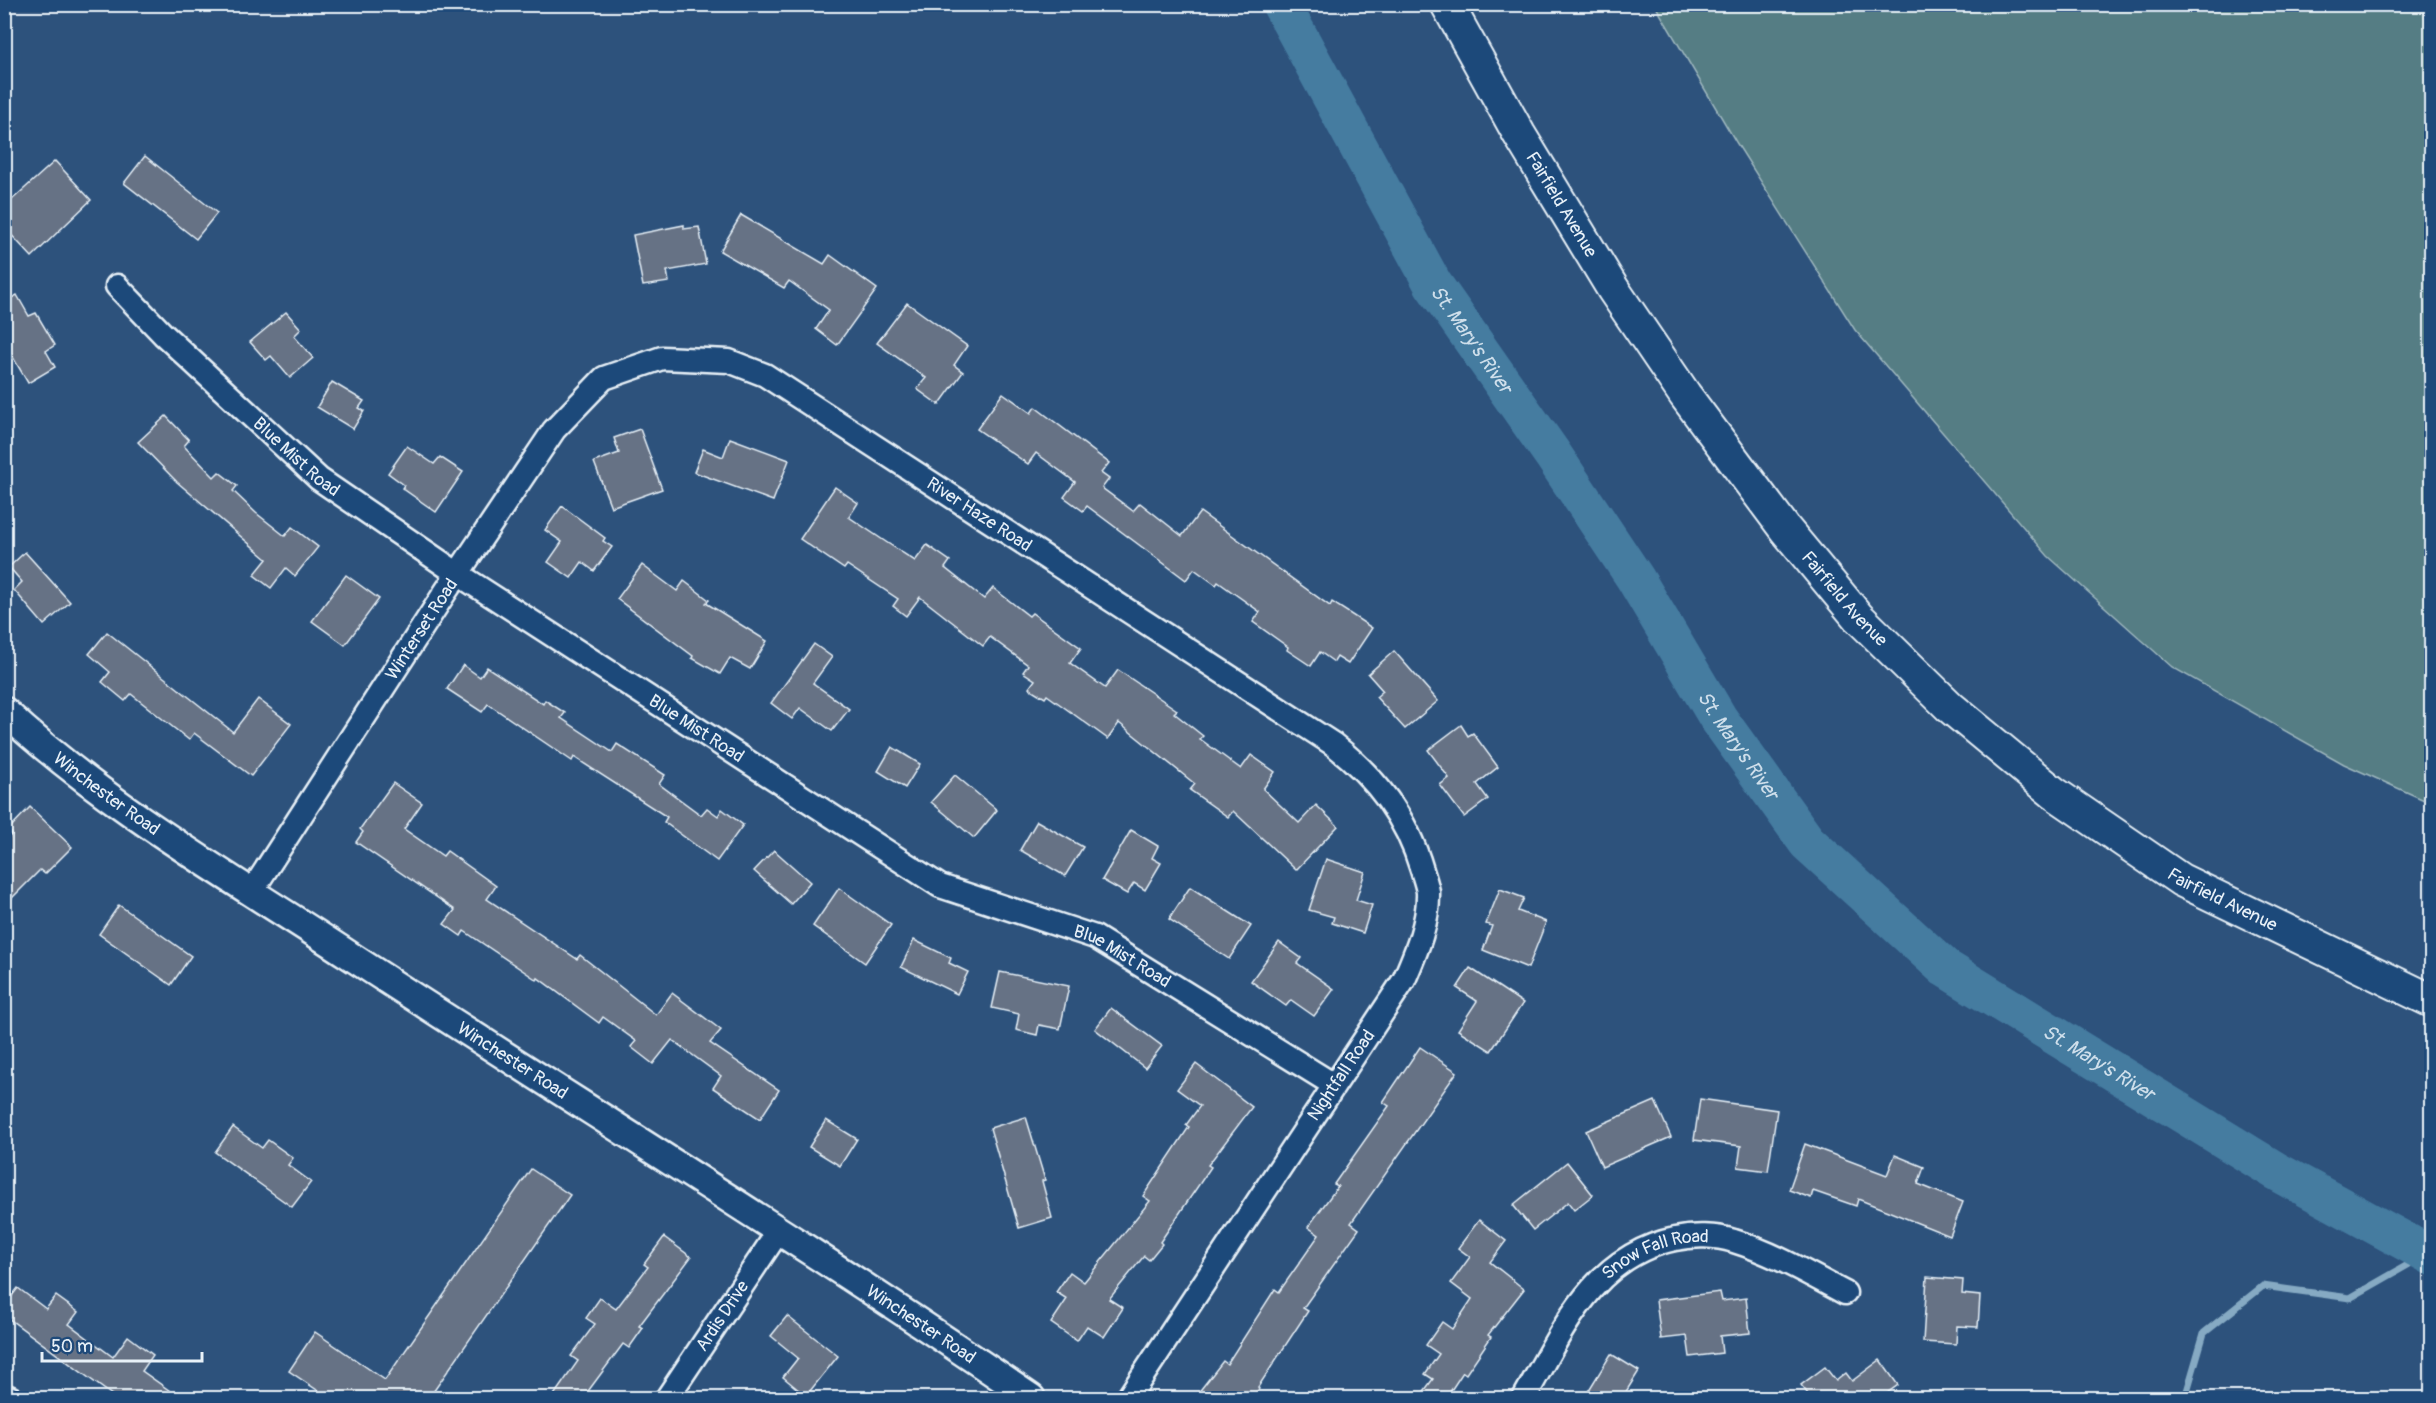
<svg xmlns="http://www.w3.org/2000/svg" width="2436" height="1403" font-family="Pangolin,sans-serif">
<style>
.green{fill:#547d84;stroke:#9eb7be;stroke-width:1.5}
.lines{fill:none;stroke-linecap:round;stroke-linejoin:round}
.stream{stroke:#86aac3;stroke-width:7}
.river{stroke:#447ba0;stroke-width:39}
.building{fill:#667285;stroke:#e8f1f8;stroke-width:1.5}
.minor-casing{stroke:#e8f1f8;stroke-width:27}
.tertiary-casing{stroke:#e8f1f8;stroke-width:32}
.secondary-casing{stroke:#e8f1f8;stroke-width:36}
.minor{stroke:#1f4a7a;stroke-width:22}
.tertiary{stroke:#1f4a7a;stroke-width:27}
.secondary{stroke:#1f4a7a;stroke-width:32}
.labels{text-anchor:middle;stroke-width:5;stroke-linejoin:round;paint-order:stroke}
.street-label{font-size:18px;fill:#e8f1f8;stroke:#1f4a7a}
.water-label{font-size:20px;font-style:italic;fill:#cfdfeb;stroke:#1f4a7a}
</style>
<rect width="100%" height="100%" fill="#2d527c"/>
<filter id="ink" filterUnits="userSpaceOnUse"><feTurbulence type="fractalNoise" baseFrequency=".0167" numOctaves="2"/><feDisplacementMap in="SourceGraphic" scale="12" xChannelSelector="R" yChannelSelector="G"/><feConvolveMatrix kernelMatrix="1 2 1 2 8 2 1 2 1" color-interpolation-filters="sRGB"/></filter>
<g filter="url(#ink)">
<polygon class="green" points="1655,5 2431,5 2431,803 2344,764 2172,667 2048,556 1855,330 1736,142"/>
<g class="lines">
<polyline class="stream" points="2185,1398 2204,1333 2263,1286 2350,1298 2427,1254"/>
<path class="river" id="s1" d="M1281 4 1433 284 1553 455 1635 578 1718 718 1807 842 1945 968 2276 1171 2432 1256"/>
</g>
<g class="building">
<polygon points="145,156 217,213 196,239 124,183"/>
<polygon points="55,161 91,200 32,257 4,227 4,207"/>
<polygon points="741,215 824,264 830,255 877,289 837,345 816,329 829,310 789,281 784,288 720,251"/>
<polygon points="684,225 684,229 699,227 706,264 667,271 669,282 643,286 633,235"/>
<polygon points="17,295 29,316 36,313 55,345 46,351 55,367 28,383 4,342 4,302"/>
<polygon points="907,303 967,346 954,365 963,372 939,405 917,389 926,378 877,343"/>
<polygon points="286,312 301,329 294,336 313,358 290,378 271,356 266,360 250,342"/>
<polygon points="332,382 364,401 359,408 364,411 353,429 317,407"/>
<polygon points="1003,393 1031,413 1035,407 1109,463 1101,473 1109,479 1102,488 1133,511 1140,503 1182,536 1200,512 1330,606 1332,602 1372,628 1348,664 1337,657 1334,662 1320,652 1311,666 1287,650 1288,647 1253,622 1260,612 1218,582 1216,585 1194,569 1186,580 1087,506 1083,511 1064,497 1075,482 1036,453 1028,464 977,429"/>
<polygon points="166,416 189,440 184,446 214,477 219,472 237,486 233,491 256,513 285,536 292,527 318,547 295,576 286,568 271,588 254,575 267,559 177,482 138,442"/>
<polygon points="640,429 662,489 611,507 594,462 619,453 614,438"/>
<polygon points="730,438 789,460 773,501 694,472 703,449 723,457"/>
<polygon points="407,446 434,464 440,457 463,472 436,512 402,488 404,485 388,473"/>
<polygon points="835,487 858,503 849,517 886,542 915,561 927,545 950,561 945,568 984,599 993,588 1029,616 1032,613 1081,648 1070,663 1105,688 1118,670 1177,710 1174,713 1203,736 1200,739 1241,769 1251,755 1275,772 1263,789 1299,823 1316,805 1338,826 1296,870 1233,811 1228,817 1190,790 1195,784 1119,723 1108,739 1047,695 1045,698 1029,688 1035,680 1023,672 1028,665 990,637 983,646 920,597 906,616 893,606 898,599 847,565 844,569 800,539"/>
<polygon points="562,506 605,538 603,541 612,547 594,571 582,562 571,578 548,562 562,542 545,530"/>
<polygon points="25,552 70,602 44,625 14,590 22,582 9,567"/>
<polygon points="642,565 677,591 684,581 709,600 706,603 767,641 750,669 730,658 720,674 692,658 693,656 617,599"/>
<polygon points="346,575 379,599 345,645 312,621"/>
<polygon points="107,632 233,732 258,699 291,724 251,776 194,733 189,740 131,694 125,701 102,682 110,672 89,654"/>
<polygon points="814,644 832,657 813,683 849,709 832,731 800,708 792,719 771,703"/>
<polygon points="1394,651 1438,701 1405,729 1376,697 1383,691 1368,674"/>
<polygon points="463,665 480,677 487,667 543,704 545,700 565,713 561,718 612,752 617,744 665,775 659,784 701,815 707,808 718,816 722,809 743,825 717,861 664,822 667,817 574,757 572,761 488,704 482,712 447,689"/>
<polygon points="1461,725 1468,736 1473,733 1498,767 1477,784 1488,799 1464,817 1440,785 1449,778 1428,750"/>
<polygon points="892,747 920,764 905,788 878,771"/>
<polygon points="955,775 997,810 974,838 931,802"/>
<polygon points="393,783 422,803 404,829 443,856 447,851 496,886 487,899 577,959 580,955 656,1015 672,993 721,1030 710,1043 779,1090 760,1119 713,1088 721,1076 672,1040 653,1064 631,1047 636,1041 603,1017 599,1023 538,978 537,980 464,931 461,936 444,924 455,910 356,842 363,832 360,829"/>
<polygon points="30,807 72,847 45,874 40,870 4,906 4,842 12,834 8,830"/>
<polygon points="1037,821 1083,847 1065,876 1020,850"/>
<polygon points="1131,830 1158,846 1152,858 1161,863 1145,890 1134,883 1127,894 1102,880"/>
<polygon points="774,850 810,882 791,904 754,871"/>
<polygon points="1326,859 1365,872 1356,900 1372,905 1363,933 1332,923 1334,917 1309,910"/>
<polygon points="1190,887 1251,926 1229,959 1169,919"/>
<polygon points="839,888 891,925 865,963 813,926"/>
<polygon points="1500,889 1524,898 1518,911 1546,922 1528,968 1483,950 1492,926 1486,924"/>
<polygon points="119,905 191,956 171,985 99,934"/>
<polygon points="914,940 951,958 949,963 968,972 957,994 901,967"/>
<polygon points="1279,942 1301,958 1297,963 1334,989 1314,1016 1291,1000 1286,1006 1251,981"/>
<polygon points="1470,968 1523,1003 1491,1051 1458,1030 1477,1001 1457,988"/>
<polygon points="1000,972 1069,986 1060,1029 1039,1025 1037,1035 1016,1030 1019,1014 992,1008"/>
<polygon points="1111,1008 1162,1046 1145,1068 1095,1029"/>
<polygon points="1420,1047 1457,1072 1351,1223 1359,1229 1303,1308 1308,1311 1258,1387 1259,1389 1252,1398 1194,1398 1223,1361 1227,1364 1275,1289 1279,1292 1319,1235 1308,1227 1338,1186 1334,1184 1389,1106 1383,1102"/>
<polygon points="1196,1064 1252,1107 1208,1165 1211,1167 1160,1242 1162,1244 1149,1260 1144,1256 1109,1299 1123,1308 1104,1337 1087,1326 1077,1341 1051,1323 1067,1299 1056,1292 1070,1272 1084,1282 1150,1201 1143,1196 1189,1127 1186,1125 1200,1106 1177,1089"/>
<polygon points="1700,1099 1777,1110 1768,1171 1738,1167 1741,1146 1694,1140"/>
<polygon points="1655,1101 1671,1137 1602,1167 1586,1131"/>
<polygon points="1026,1117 1045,1180 1042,1181 1052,1218 1019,1228 990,1128"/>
<polygon points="826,1120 857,1139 840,1166 809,1147"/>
<polygon points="233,1127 262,1148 268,1140 293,1158 288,1165 311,1182 292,1207 215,1152"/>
<polygon points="1805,1144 1887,1175 1895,1155 1924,1167 1918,1184 1963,1202 1950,1236 1858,1199 1856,1206 1813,1191 1811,1198 1789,1190"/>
<polygon points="1567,1162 1593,1195 1574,1210 1568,1202 1533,1230 1513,1205"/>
<polygon points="531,1169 570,1195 429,1398 329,1398 289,1371 315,1332 385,1380"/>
<polygon points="1479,1220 1506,1241 1490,1262 1524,1289 1488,1335 1491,1337 1466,1374 1463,1372 1446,1398 1419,1398 1433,1379 1425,1374 1439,1354 1426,1345 1442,1322 1452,1329 1472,1299 1451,1283 1470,1257 1458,1248"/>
<polygon points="664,1237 691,1257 639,1326 643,1328 629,1348 623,1344 583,1398 552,1398 578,1361 571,1356 595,1324 586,1318 600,1298 616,1309 648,1267 644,1264"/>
<polygon points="1927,1277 1963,1280 1962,1294 1980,1296 1978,1327 1957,1326 1956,1344 1923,1342"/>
<polygon points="18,1288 46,1309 56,1296 78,1312 69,1324 113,1357 128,1336 153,1355 142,1371 180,1398 116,1398 4,1315 4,1306"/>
<polygon points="1720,1292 1722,1301 1746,1298 1750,1333 1720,1336 1722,1353 1690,1357 1687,1336 1661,1339 1656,1300"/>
<polygon points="787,1316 838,1356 806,1396 783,1377 798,1358 771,1336"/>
<polygon points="1611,1354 1639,1371 1622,1398 1584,1398"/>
<polygon points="1880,1360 1898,1385 1880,1398 1811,1398 1801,1385 1825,1367 1836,1381 1846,1373 1852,1381"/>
</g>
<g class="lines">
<g class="minor-casing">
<g id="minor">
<path id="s2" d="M117 286 163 334 319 479 458 574 940 886 1095 937 1334 1085"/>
<path id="s3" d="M252 891 446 591 554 430 604 378 662 358 729 361 765 375 1333 744C1376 778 1406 816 1422 870 1424 877 1427 885 1428 892 1429 923 1416 952 1404 980L1128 1398"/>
<polyline points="4,1395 11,1398"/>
<path id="s4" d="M667 1398 778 1232"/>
<path id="s5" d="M1524 1398C1562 1332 1592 1256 1675 1239 1693 1235 1716 1235 1734 1241 1773 1253 1809 1274 1845 1293"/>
</g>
</g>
<g class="tertiary-casing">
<g id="tertiary">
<path id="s6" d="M4 711C107 807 232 878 349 955 576 1103 808 1245 1031 1398"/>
</g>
</g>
<g class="secondary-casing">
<g id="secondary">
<path id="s7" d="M1447 4 1519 134 1613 289 1685 395 1785 529 1858 617 1950 707 2054 793 2181 880 2432 1001"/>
</g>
</g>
<use href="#minor" class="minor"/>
<use href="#tertiary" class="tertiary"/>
<use href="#secondary" class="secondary"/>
</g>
</g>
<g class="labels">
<g class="street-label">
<text dy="6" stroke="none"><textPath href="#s7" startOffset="231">Fairfield Avenue</textPath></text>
<text dy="6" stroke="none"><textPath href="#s2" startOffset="248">Blue Mist Road</textPath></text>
<text dy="6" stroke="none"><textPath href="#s3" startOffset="1046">River Haze Road</textPath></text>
<text dy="6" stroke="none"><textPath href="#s7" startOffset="717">Fairfield Avenue</textPath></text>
<text dy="6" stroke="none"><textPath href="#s3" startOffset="312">Winterset Road</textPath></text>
<text dy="6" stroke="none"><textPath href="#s2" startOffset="732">Blue Mist Road</textPath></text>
<text dy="6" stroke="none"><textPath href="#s6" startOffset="132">Winchester Road</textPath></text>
<text dy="6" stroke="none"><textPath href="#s7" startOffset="1203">Fairfield Avenue</textPath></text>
<text dy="6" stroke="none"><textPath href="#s2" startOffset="1218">Blue Mist Road</textPath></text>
<text dy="6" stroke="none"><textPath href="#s6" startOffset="618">Winchester Road</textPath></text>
<text transform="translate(1341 1075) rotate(-56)" y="6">Nightfall Road</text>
<text dy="6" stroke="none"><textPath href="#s5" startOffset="204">Snow Fall Road</textPath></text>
<text dy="6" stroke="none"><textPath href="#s4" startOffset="99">Ardis Drive</textPath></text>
<text dy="6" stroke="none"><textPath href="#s6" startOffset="1104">Winchester Road</textPath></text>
</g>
<g class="water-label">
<text dy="7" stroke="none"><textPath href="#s1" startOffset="386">St. Mary's River</textPath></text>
<text dy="7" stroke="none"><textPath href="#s1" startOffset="872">St. Mary's River</textPath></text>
<text dy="7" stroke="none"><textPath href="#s1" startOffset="1358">St. Mary's River</textPath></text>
</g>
</g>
<rect width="2436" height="1403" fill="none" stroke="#1f4a7a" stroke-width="24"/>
<rect x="12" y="12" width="2412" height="1379" fill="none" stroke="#e8f1f8" stroke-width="2" filter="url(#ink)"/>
<path d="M42 1352v9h160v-9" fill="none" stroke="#e8f1f8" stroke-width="3"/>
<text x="51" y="1352" font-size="18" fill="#e8f1f8" stroke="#1f4a7a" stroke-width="4.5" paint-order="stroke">50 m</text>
</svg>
